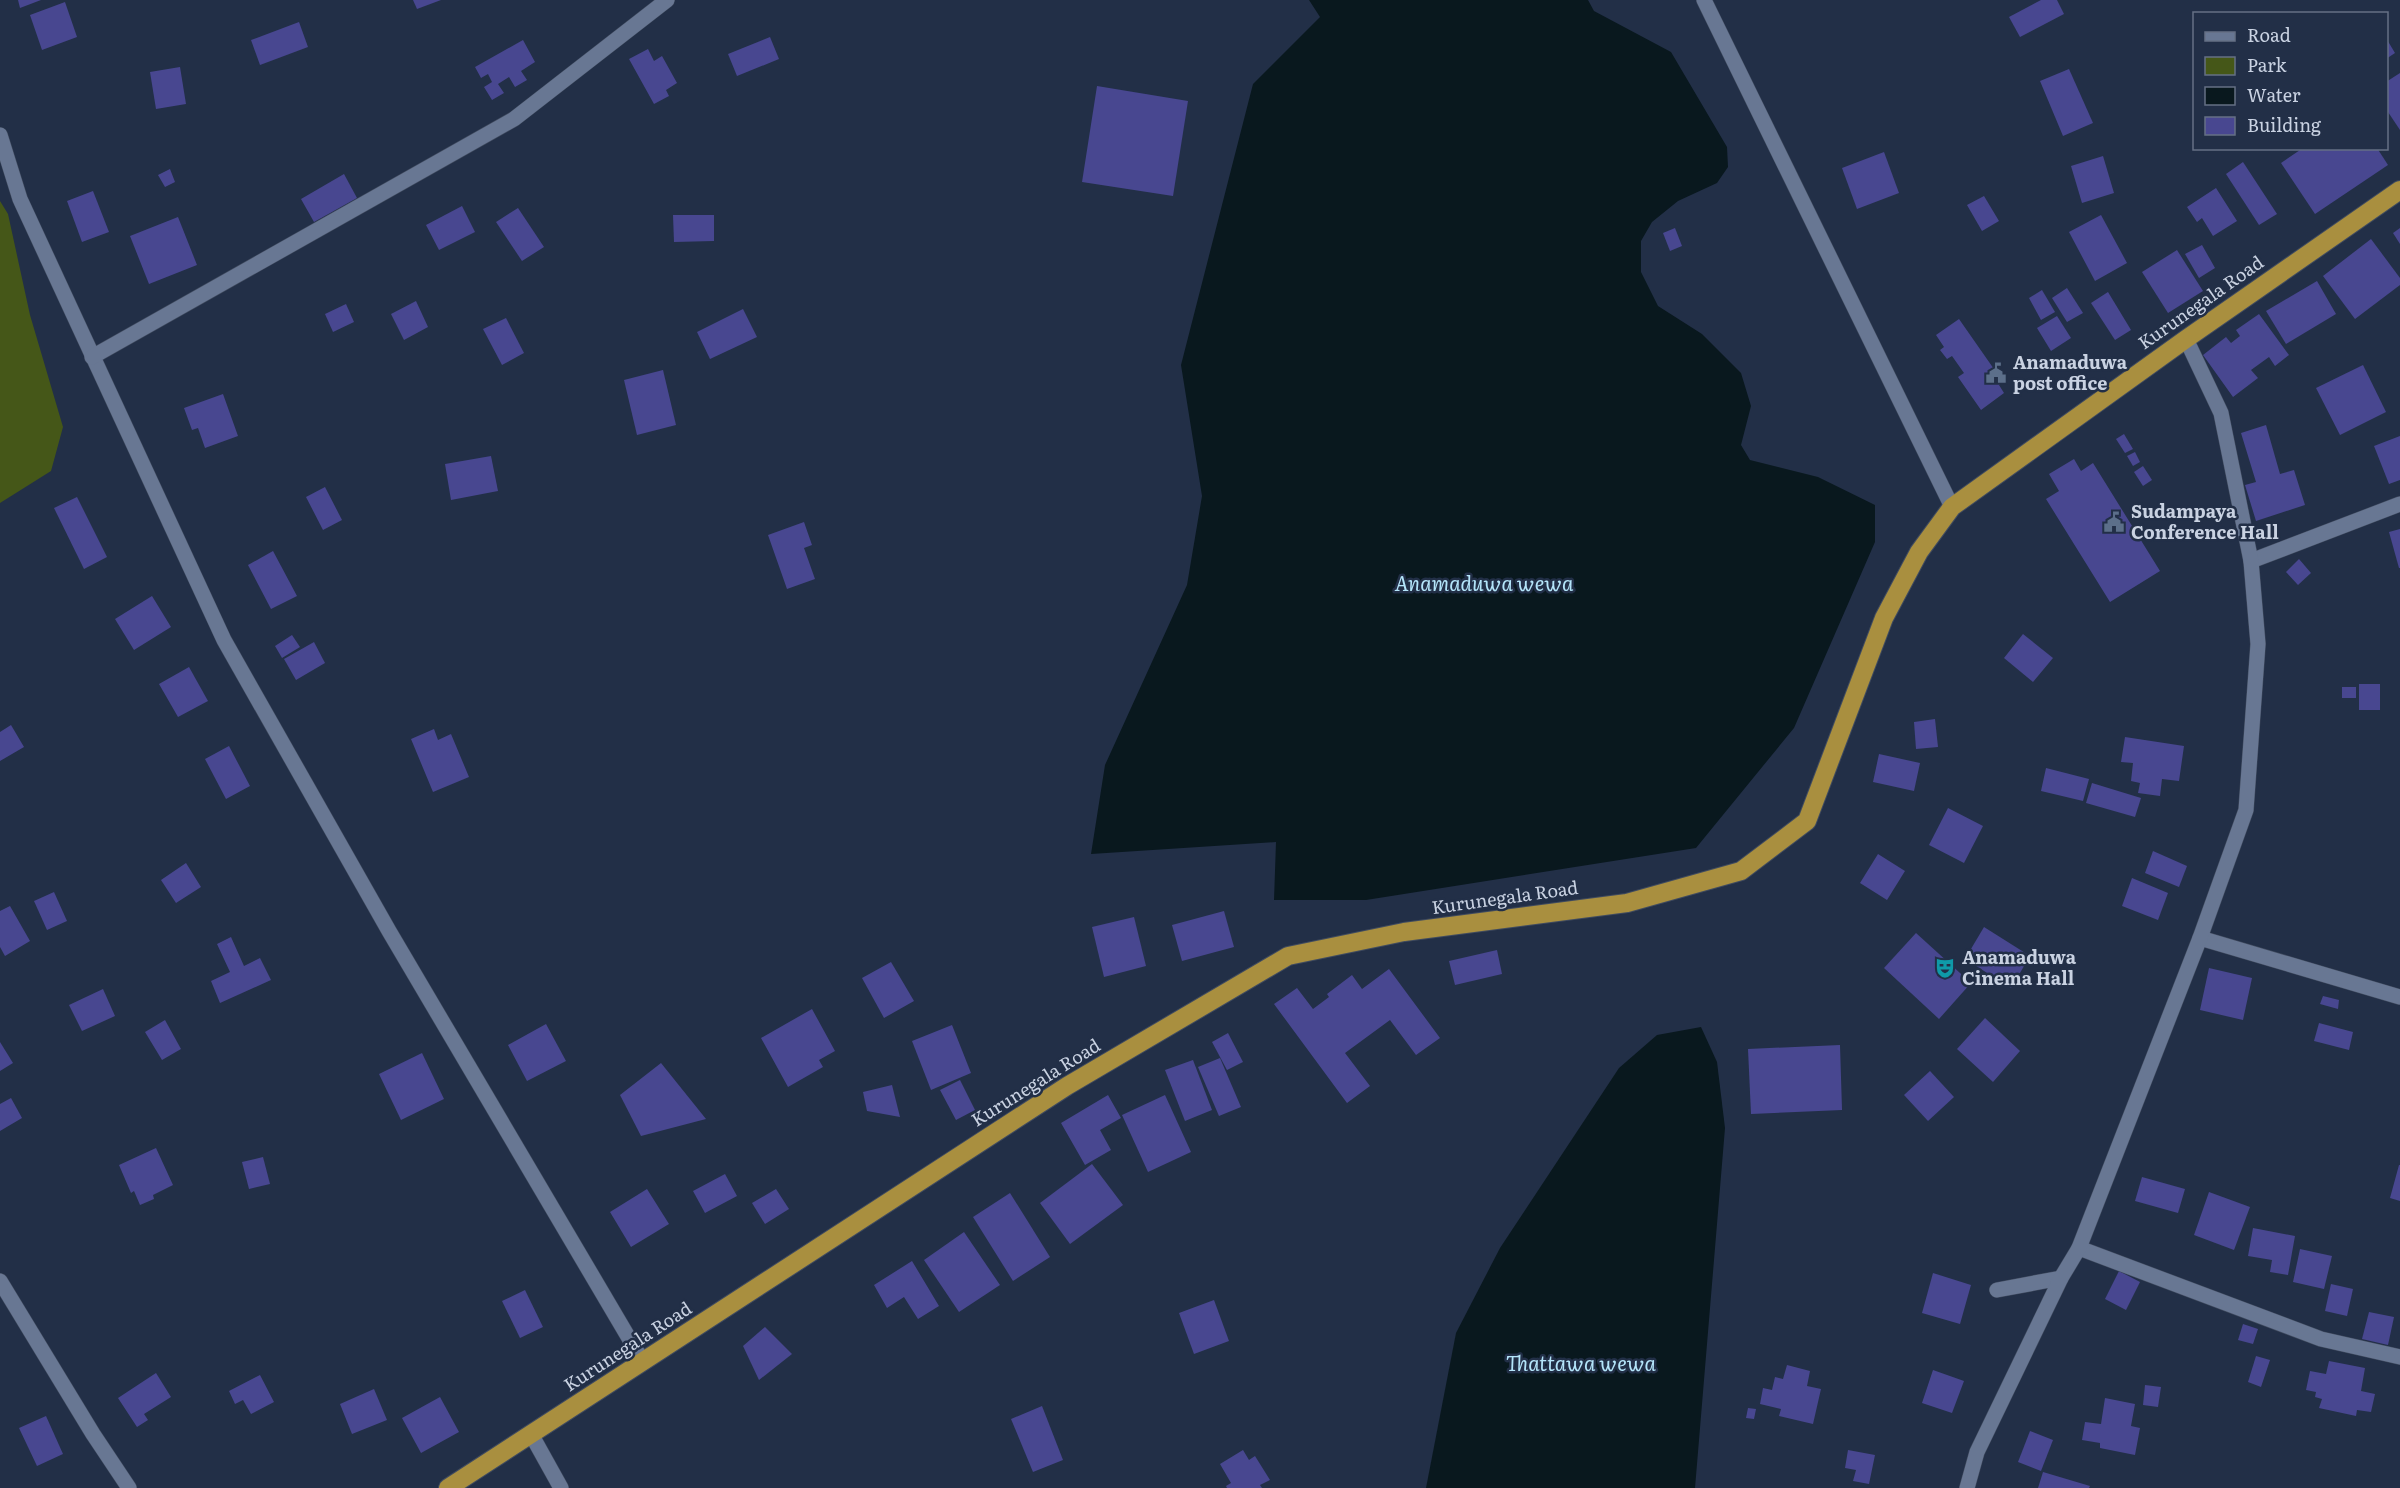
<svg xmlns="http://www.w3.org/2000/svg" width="2400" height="1488" font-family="Literata,serif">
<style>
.green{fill:#455718}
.water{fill:#09181e}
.building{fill:#484790}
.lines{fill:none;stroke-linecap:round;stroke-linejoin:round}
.minor-casing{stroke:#404b5f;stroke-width:16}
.highway-casing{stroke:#404b5f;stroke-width:20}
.minor{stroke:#687793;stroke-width:15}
.highway{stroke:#a98f3f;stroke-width:18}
.labels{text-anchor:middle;stroke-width:5;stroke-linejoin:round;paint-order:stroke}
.street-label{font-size:18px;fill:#c9d2e2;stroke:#222f47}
.poi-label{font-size:18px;font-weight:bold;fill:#c9d2e2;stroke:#222f47;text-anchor:start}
.water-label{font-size:20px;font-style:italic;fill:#b4e5fa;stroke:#222f47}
</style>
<rect width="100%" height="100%" fill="#222f47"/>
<polygon class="green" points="0,201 8,214 30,315 63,427 51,471 0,503"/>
<g class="water">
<polygon points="1309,0 1588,0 1594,11 1671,52 1727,147 1728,167 1717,183 1678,201 1652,222 1641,241 1641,272 1658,306 1702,334 1741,373 1751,406 1741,445 1750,460 1818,477 1875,505 1875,542 1794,728 1696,848 1366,900 1274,900 1276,842 1091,854 1105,765 1187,585 1202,496 1181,365 1253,84 1320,17"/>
<polygon points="1701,1027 1717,1062 1725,1128 1695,1488 1426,1488 1456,1333 1500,1248 1619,1068 1657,1035"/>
</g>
<g class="building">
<polygon points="18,0 41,0 20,8"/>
<polygon points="413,0 441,0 417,9"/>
<polygon points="2041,0 2057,0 2064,14 2020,37 2009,17"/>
<polygon points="65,2 77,37 42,50 30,15"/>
<polygon points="299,22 308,47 260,65 251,40"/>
<polygon points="770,37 779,59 737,76 728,54"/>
<polygon points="2386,38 2395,53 2386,59"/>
<polygon points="523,40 535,62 521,71 527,80 515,87 509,77 498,84 504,93 492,100 484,87 492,82 488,74 481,78 475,67"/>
<polygon points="648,49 654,61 662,56 677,83 666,90 669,96 654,104 629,59"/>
<polygon points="180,67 186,104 156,109 150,72"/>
<polygon points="2069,69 2093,123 2063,136 2040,81"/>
<polygon points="2400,73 2400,130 2386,109 2386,82"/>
<polygon points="1097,86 1188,101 1173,196 1082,182"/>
<polygon points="2303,148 2377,148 2388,165 2315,214 2281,163"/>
<polygon points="1884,152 1899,193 1857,209 1842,168"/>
<polygon points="2103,156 2114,193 2082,203 2071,166"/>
<polygon points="2243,162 2277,214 2259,225 2226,174"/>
<polygon points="170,169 175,182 165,187 158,175"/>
<polygon points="344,174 357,198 314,222 301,199"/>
<polygon points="2216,188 2237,221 2213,236 2202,218 2197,222 2187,207"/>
<polygon points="93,191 109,232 82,242 67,201"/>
<polygon points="1984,196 1999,221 1982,231 1967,205"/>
<polygon points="462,206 475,232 439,250 426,225"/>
<polygon points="518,208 544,247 522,261 496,222"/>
<polygon points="673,215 714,215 714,241 674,242"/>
<polygon points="2101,215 2127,263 2095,281 2069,232"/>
<polygon points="178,217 197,265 149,284 130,236"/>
<polygon points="1675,228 1682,246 1670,251 1663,233"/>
<polygon points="2400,228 2400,244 2393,233"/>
<polygon points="2371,239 2400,278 2400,285 2355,319 2323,276"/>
<polygon points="2202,245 2215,268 2199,278 2185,254"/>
<polygon points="2177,250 2203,291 2168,313 2142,272"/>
<polygon points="2317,281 2336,314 2286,344 2266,311"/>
<polygon points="2067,288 2083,313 2067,322 2052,298"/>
<polygon points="2042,290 2055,312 2041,320 2029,298"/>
<polygon points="2108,292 2131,330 2115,340 2091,303"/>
<polygon points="416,301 428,327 404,340 391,314"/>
<polygon points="346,304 354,322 333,332 325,314"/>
<polygon points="743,309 757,337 710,359 697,332"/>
<polygon points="2259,314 2289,355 2275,366 2269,357 2251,370 2258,378 2233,397 2203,355 2226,337 2231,343 2240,336 2236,330"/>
<polygon points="2057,316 2071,338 2051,351 2037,328"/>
<polygon points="506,318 524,353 502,365 483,329"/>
<polygon points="1959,319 2003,382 1999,385 2004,393 1981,410 1958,377 1964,373 1952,356 1947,359 1940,350 1944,347 1936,335"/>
<polygon points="2363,365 2386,412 2340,435 2316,388"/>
<polygon points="663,370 676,425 637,435 624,380"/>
<polygon points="223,394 238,436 205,448 198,428 192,430 184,408"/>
<polygon points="2266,425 2280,474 2294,470 2305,505 2256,521 2245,485 2256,482 2241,433"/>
<polygon points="2124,434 2133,449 2125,453 2116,439"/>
<polygon points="2400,436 2400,480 2389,484 2374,446"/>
<polygon points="2135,452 2140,462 2133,466 2127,456"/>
<polygon points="491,456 498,491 451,500 445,464"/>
<polygon points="2074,459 2081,471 2093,463 2160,571 2110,602 2046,499 2059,491 2049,474"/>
<polygon points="2143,466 2152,480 2143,486 2134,472"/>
<polygon points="325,487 342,520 323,530 306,497"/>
<polygon points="77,497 107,557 84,569 54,508"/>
<polygon points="804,522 812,545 804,548 815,579 787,589 768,535"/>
<polygon points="2400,529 2400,568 2399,568 2389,532"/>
<polygon points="273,551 297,596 271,609 248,565"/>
<polygon points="2299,559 2311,573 2298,585 2286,572"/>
<polygon points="152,596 171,627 134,650 115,619"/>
<polygon points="2023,634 2053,658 2033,682 2004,658"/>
<polygon points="292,635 300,647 282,658 275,646"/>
<polygon points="314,642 325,663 296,680 284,659"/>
<polygon points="189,667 208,701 178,717 159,684"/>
<rect x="2359" y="684" width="21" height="26"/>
<rect x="2342" y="687" width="14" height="11"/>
<polygon points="1935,719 1938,747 1916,749 1914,722"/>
<polygon points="11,725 24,747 0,761 0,732"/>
<polygon points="434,729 438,740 451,734 469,777 433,792 411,739"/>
<polygon points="2125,737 2184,746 2179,781 2162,779 2160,796 2138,793 2140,783 2131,781 2133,763 2121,762"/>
<polygon points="229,746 250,786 226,799 205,759"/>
<polygon points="1879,754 1920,763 1914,791 1873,782"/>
<polygon points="2046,768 2089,779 2083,801 2041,791"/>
<polygon points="2092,783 2141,798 2135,817 2086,803"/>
<polygon points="1948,808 1983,826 1964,863 1929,845"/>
<polygon points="2153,851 2187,866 2179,887 2145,873"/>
<polygon points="1878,854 1905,871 1887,900 1860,883"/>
<polygon points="186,863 201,887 176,903 161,880"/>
<polygon points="2132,878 2168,893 2158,920 2122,906"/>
<polygon points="54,892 67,921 47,930 34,901"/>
<polygon points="10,906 30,941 5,956 0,947 0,911"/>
<polygon points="1224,911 1234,947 1182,961 1172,925"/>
<polygon points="1134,917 1146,966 1104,977 1092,927"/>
<polygon points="1984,927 2030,956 2011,988 1965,959"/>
<polygon points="1916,933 1971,983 1939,1019 1884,968"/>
<polygon points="231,937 244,966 260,958 271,980 220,1003 211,981 230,972 217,944"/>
<polygon points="1497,950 1502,974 1455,985 1449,961"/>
<polygon points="891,962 914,1001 884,1018 862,978"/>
<polygon points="2209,968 2252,978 2243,1020 2200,1010"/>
<polygon points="1389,969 1440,1038 1416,1055 1390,1020 1345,1053 1370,1086 1347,1103 1274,1004 1297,988 1313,1009 1329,997 1327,994 1352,975 1362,989"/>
<polygon points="103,989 115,1016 82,1031 69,1005"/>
<polygon points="2323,996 2339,1000 2338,1009 2320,1004"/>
<polygon points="812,1009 835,1051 819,1060 823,1067 788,1087 761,1038"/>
<polygon points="1985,1018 2020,1051 1993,1082 1957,1049"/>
<polygon points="165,1020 181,1049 162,1060 145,1032"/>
<polygon points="2319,1023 2353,1032 2349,1050 2314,1041"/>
<polygon points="546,1024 566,1061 527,1081 508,1045"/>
<polygon points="952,1025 971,1073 931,1090 912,1041"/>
<polygon points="1228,1033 1243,1062 1227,1070 1212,1042"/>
<polygon points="0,1042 13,1063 0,1071"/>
<polygon points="1840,1045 1842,1110 1751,1114 1748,1049"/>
<polygon points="422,1053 444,1099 401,1120 379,1074"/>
<polygon points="1220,1058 1241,1107 1219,1116 1198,1067"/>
<polygon points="1193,1060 1212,1110 1185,1121 1165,1070"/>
<polygon points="661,1063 706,1119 641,1136 620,1095"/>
<polygon points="1930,1071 1954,1097 1928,1121 1904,1095"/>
<polygon points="960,1080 975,1110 956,1120 940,1090"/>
<polygon points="892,1085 900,1117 867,1111 863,1092"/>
<polygon points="1108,1095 1121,1118 1100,1130 1111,1150 1085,1165 1061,1123"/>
<polygon points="1165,1095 1191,1152 1148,1172 1122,1115"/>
<polygon points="11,1098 22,1118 0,1131 0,1104"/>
<polygon points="156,1148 173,1185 153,1195 154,1199 140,1205 134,1191 131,1193 119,1165"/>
<polygon points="263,1157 270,1184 249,1189 242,1162"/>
<polygon points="1092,1164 1123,1205 1070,1244 1040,1203"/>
<polygon points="2399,1165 2400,1165 2400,1201 2390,1198"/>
<polygon points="725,1174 737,1196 705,1213 693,1191"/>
<polygon points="2142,1177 2185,1189 2178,1213 2135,1201"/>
<polygon points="647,1189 669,1224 631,1247 610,1212"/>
<polygon points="776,1189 789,1209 765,1224 752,1203"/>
<polygon points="2209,1192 2250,1207 2234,1250 2194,1235"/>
<polygon points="1010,1193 1050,1257 1013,1281 973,1217"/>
<polygon points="2253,1228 2295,1236 2288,1275 2270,1272 2272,1260 2248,1256"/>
<polygon points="964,1232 1000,1285 959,1312 924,1260"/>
<polygon points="2300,1249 2332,1256 2324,1289 2293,1282"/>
<polygon points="912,1261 939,1306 918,1319 904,1297 887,1308 874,1285"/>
<polygon points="2119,1271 2140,1282 2126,1310 2105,1299"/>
<polygon points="1933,1273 1971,1285 1960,1324 1922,1313"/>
<polygon points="2331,1284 2353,1289 2347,1316 2325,1311"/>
<polygon points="525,1290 543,1327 520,1338 502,1301"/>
<polygon points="1214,1300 1229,1341 1194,1354 1179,1313"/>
<polygon points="2369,1312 2394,1317 2388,1345 2362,1339"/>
<polygon points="2243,1324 2258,1329 2253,1344 2238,1340"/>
<polygon points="765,1327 792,1354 759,1380 743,1346"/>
<polygon points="2256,1356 2270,1360 2261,1387 2248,1382"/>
<polygon points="2329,1361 2365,1368 2361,1391 2375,1394 2371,1412 2357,1410 2356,1416 2319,1408 2322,1399 2315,1397 2316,1392 2306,1390 2310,1371 2326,1374"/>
<polygon points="1787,1365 1810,1371 1807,1386 1821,1389 1813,1424 1779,1416 1781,1409 1760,1404 1763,1388 1772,1390 1775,1377 1783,1379"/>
<polygon points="1933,1370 1964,1381 1952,1413 1922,1403"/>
<polygon points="156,1373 171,1397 144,1414 148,1420 137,1427 118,1398"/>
<polygon points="260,1375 274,1402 251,1414 243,1400 235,1404 229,1391"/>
<polygon points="2145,1385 2161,1387 2158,1407 2143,1405"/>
<polygon points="374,1389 387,1420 352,1434 340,1404"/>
<polygon points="440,1397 459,1432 421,1453 402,1418"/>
<polygon points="2105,1398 2135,1404 2131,1426 2140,1428 2135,1455 2100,1448 2100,1443 2082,1440 2085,1422 2101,1424"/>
<polygon points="1042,1406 1063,1460 1033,1472 1011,1419"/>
<polygon points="1748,1408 1756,1409 1754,1419 1746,1418"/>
<polygon points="46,1416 63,1454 37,1466 19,1428"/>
<polygon points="2030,1431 2053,1440 2041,1471 2018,1462"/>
<polygon points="1243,1450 1249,1460 1255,1456 1270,1480 1260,1485 1262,1488 1227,1488 1226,1486 1231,1483 1220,1464"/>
<polygon points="1848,1450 1875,1455 1869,1484 1853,1481 1856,1470 1845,1468"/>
<polygon points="2043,1472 2090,1486 2089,1488 2038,1488"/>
</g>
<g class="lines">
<g class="minor-casing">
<g id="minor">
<polyline points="1704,0 1952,507"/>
<polyline points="0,135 20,199 224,640 389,931 643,1362"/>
<polyline points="92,357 514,119 667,0"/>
<polyline points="2251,561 2400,504"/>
<polyline points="2200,938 2400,997"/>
<polyline points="2079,1248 2321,1339 2400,1357"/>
<polyline points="0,1281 93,1434 129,1488"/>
<polyline points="1997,1290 2061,1278"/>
<polyline points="531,1434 561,1488"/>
<polyline points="1967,1488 1977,1452 2061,1278 2079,1248 2200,938 2246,810 2258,644 2251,561 2221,413 2186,339"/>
</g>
</g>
<g class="highway-casing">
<polyline id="highway" points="448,1488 1067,1086 1288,956 1404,932 1627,903 1741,871 1807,821 1884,618 1919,552 1952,507 2186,339 2400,190"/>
</g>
<use href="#minor" class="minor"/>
<use href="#highway" class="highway"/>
</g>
<defs>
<g id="civic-bare" transform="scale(1.62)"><path d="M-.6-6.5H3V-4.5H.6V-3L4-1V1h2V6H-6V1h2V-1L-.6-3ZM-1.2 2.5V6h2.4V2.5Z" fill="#5c6f8a" stroke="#222f47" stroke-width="2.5" paint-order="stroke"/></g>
<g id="theatre-bare" transform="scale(1.62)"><path d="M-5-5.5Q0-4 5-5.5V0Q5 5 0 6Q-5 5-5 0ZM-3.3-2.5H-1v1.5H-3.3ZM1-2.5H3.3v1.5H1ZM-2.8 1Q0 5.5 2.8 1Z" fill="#0f9aa8" stroke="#222f47" stroke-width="2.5" paint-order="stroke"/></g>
</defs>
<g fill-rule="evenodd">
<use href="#civic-bare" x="1996" y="373"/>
<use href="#civic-bare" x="2114" y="522"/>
<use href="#theatre-bare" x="1945" y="968"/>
</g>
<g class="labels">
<g class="street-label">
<text transform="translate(2201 303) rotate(-35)" y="6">Kurunegala Road</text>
<text transform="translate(1505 898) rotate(-8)" y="6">Kurunegala Road</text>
<text transform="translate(1036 1083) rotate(-32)" y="6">Kurunegala Road</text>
<text transform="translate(628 1347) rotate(-33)" y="6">Kurunegala Road</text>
</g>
<g class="poi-label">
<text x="2013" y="369">Anamaduwa<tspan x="2013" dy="21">post office</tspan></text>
<text x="2131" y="518">Sudampaya<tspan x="2131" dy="21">Conference Hall</tspan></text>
<text x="1962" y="964">Anamaduwa<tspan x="1962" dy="21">Cinema Hall</tspan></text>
</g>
<g class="water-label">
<text x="1484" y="591">Anamaduwa wewa</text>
<text x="1581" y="1371">Thattawa wewa</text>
</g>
</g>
<rect x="2193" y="12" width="195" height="138" fill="#222f47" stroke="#657085" stroke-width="1.5"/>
<rect x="2205" y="32" width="30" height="9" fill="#687793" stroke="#657085" stroke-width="1.5"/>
<text x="2247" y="42" font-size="18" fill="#c9d2e2">Road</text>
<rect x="2205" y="57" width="30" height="18" fill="#455718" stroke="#657085" stroke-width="1.5"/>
<text x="2247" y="72" font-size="18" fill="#c9d2e2">Park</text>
<rect x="2205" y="87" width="30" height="18" fill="#09181e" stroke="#657085" stroke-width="1.5"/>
<text x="2247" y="102" font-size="18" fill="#c9d2e2">Water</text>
<rect x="2205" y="117" width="30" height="18" fill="#484790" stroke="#657085" stroke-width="1.5"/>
<text x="2247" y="132" font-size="18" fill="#c9d2e2">Building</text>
</svg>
